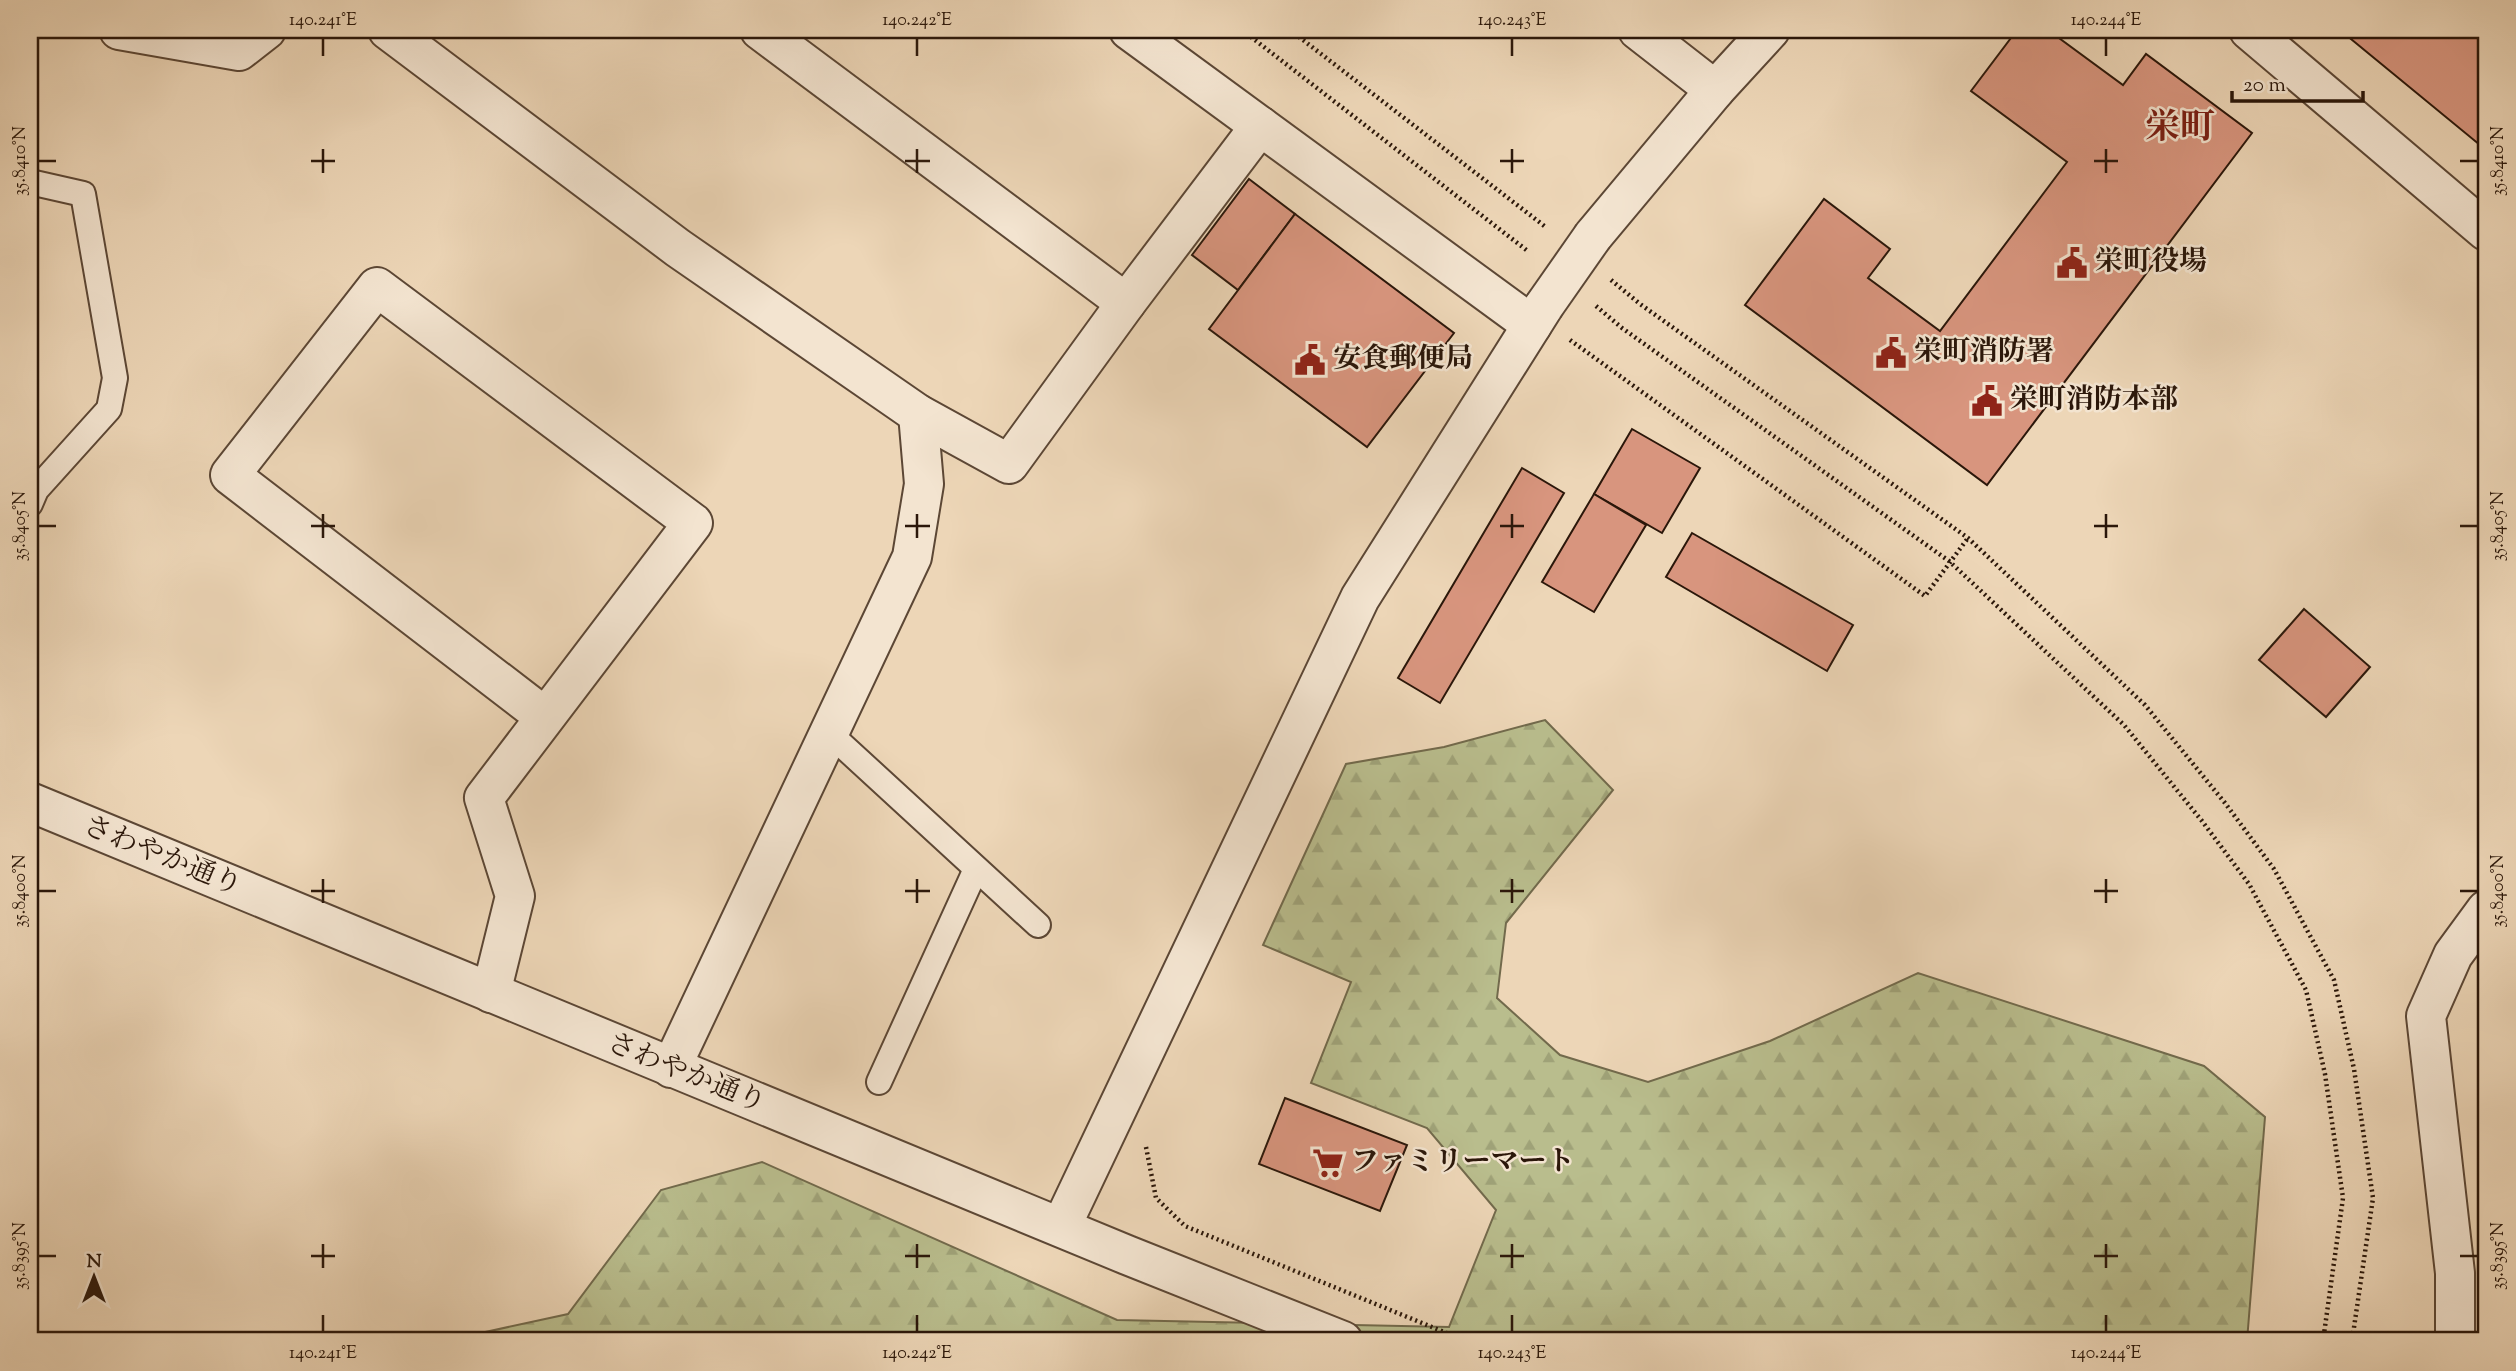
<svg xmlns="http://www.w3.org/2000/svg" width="2516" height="1371" font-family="'Sorts Mill Goudy','Noto Serif JP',serif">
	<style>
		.forest { fill: url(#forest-firs); stroke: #726a4c; stroke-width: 2 }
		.building { fill: #d8957e; stroke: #2b170a; stroke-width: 2 }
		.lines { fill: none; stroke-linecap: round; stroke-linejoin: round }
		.service-casing { stroke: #5c4735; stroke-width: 28 }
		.minor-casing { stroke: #5c4735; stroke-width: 42 }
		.tertiary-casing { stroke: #5c4735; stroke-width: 42 }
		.path { stroke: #2b170a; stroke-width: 4.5; stroke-dasharray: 2 3.5; stroke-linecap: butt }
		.service { stroke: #f3e4d0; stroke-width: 24 }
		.minor { stroke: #f3e4d0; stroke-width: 38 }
		.tertiary { stroke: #f3e4d0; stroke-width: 38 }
		.tertiary-bridge-casing { stroke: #5c4735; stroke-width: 42; stroke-linecap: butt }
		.tertiary-bridge { stroke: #f3e4d0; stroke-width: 38 }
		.ticks { fill: none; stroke: #2b170a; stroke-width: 2.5 }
		.labels { text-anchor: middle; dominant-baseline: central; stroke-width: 5; stroke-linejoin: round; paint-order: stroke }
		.poi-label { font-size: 28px; font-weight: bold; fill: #2b170a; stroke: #f3e4d0; text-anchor: start }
		.street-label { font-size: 28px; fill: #2b170a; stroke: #f3e4d0 }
		.district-label { font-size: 35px; font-weight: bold; fill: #7a1f14; stroke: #f3e4d0 }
		.neatline { fill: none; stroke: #2b170a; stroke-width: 2.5 }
		.ticks-label { font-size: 18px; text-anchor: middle; fill: #2b170a }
	</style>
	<defs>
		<pattern id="forest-firs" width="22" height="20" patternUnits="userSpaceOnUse" patternTransform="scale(1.75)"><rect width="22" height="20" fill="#b9bd8d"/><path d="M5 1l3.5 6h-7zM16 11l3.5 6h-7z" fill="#9fa278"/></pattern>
	</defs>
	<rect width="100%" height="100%" fill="#edd6b7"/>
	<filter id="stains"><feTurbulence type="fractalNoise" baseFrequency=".00286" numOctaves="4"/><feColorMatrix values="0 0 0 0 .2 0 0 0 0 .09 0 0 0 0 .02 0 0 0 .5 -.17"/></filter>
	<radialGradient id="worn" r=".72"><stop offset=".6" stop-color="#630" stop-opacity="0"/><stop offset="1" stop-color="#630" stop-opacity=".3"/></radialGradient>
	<!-- forest -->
	<polygon class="forest" points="1545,720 1613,790 1506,923 1497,998 1560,1055 1648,1082 1770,1041 1918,973 2204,1066 2265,1117 2247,1341 444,1341 568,1314 661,1190 762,1162 1117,1320 1449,1327 1496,1210 1427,1128 1311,1083 1351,982 1263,945 1346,764 1444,747"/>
	<!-- building -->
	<g class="building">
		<polygon points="2017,30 2048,30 2123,85 2146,54 2252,133 1987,485 1745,305 1824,199 1890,249 1868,278 1940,331 2067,162 1971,91"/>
		<polygon points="2340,30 2486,30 2486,150"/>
		<polygon points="1249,179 1295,214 1238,290 1192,255"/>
		<polygon points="1295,214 1454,333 1367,447 1209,329"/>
		<polygon points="1632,429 1700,468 1662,533 1594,494"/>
		<polygon points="1522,468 1564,493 1440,703 1398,678"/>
		<polygon points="1594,494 1646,525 1594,612 1542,582"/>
		<polygon points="1692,533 1853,625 1827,671 1666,577"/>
		<polygon points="2304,609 2370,667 2326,717 2259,660"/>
		<polygon points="1285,1098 1407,1145 1380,1211 1259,1164"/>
	</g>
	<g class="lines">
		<defs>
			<g id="service">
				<polyline points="30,182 83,194 115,378 109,409 36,490 30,504"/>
				<polyline points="829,733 1038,925"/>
				<polyline points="879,1082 976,869"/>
			</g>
			<g id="minor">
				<polyline points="119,30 239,51 266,30"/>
				<polyline points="388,30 678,248 918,414 1009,464 1126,303 1260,126"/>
				<polyline points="760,30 1126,303"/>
				<polyline points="1129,30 1532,325"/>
				<polyline points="1638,30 1715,90"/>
				<polyline points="2249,30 2486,231"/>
				<polyline points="491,993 515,896 484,798 693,523 377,287 230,475 545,717"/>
				<polyline points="671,1068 912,557 924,484 918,414"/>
				<polyline points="2455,1341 2455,1273 2426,1016 2453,955 2486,910"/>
			</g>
			<g id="tertiary">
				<polyline points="1593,236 1715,90 1770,30"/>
				<polyline points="30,802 1127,1255 1343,1341"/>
				<polyline points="1061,1227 1360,598 1544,306"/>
			</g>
		</defs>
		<!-- service casing -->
		<use href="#service" class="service-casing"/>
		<!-- minor casing -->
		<use href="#minor" class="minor-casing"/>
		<!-- tertiary casing -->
		<use href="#tertiary" class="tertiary-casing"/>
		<!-- path -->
		<g class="path">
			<polyline points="1242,30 1529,252"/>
			<polyline points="1290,30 1547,228"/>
			<polyline points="1611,280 1640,304 1968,538 2145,705 2225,803 2274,869 2334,980 2354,1069 2373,1198 2352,1341"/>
			<polyline points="1596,306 1622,328 1949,561 2124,725 2202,821 2249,884 2306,990 2325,1074 2343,1198 2323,1341"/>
			<polyline points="1570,340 1925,596 1968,538"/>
			<polyline points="1146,1147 1156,1198 1185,1226 1466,1341"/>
		</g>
		<!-- service -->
		<use href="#service" class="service"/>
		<!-- minor -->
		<use href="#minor" class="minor"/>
		<!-- tertiary -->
		<use href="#tertiary" class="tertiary"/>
		<defs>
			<polyline id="tertiary-bridge" points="1544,306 1593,236"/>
		</defs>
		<!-- tertiary-bridge casing -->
		<use href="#tertiary-bridge" class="tertiary-bridge-casing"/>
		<!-- tertiary-bridge -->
		<use href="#tertiary-bridge" class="tertiary-bridge"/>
	</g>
	<!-- ticks -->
	<path class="ticks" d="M323,38V56M917,38V56M1512,38V56M2106,38V56M323,149V173M917,149V173M1512,149V173M2106,149V173M38,161H56M311,161H335M905,161H930M1500,161H1524M2094,161H2118M2460,161H2478M323,514V538M917,514V538M1512,514V538M2106,514V538M38,526H56M311,526H335M905,526H930M1500,526H1524M2094,526H2118M2460,526H2478M323,879V903M917,879V903M1512,879V903M2106,879V903M38,891H56M311,891H335M905,891H930M1500,891H1524M2094,891H2118M2460,891H2478M323,1244V1268M917,1244V1268M1512,1244V1268M2106,1244V1268M38,1256H56M311,1256H335M905,1256H930M1500,1256H1524M2094,1256H2118M2460,1256H2478M323,1315V1332M917,1315V1332M1512,1315V1332M2106,1315V1332"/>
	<!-- icons -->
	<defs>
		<symbol id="civic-bare" viewBox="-9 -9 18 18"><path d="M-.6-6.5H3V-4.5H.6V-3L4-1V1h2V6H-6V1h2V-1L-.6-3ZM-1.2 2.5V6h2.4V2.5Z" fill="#8f2418" stroke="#f3e4d0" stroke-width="2.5" paint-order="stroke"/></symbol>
		<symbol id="supermarket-bare" viewBox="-9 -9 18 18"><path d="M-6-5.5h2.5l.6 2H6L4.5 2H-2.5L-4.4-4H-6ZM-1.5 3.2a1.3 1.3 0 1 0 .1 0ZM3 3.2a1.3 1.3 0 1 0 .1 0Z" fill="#8f2418" stroke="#f3e4d0" stroke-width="2.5" paint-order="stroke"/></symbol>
	</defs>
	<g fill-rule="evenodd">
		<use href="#civic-bare" x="2050" y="241" width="44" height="44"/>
		<use href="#civic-bare" x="1869" y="331" width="44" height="44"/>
		<use href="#civic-bare" x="1288" y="338" width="44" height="44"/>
		<use href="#civic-bare" x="1965" y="379" width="44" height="44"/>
		<use href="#supermarket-bare" x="1306" y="1141" width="44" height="44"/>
	</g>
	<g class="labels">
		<!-- poi labels -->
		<g class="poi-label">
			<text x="2095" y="263">栄町役場</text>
			<text x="1914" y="353">栄町消防署</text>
			<text x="1333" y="360">安食郵便局</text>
			<text x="2010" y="401">栄町消防本部</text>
			<text x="1351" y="1163">ファミリーマート</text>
		</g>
		<!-- street labels -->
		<g class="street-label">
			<text transform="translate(162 857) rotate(22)">さわやか通り</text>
			<text transform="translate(686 1074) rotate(22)">さわやか通り</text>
		</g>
		<!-- district labels -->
		<g class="district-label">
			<text x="2180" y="129">栄町</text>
		</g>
	</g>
	<!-- margin -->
	<rect width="2516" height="1371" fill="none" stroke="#edd6b7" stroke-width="77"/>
	<!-- north arrow -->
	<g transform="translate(94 1277)" stroke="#f3e4d0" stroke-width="5" paint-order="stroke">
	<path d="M0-5L12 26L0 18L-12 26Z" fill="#2b170a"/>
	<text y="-10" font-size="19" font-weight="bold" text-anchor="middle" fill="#2b170a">N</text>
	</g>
	<!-- scale -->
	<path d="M2232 91v10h131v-10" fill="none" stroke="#2b170a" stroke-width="3.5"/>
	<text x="2243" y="91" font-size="21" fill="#2b170a" stroke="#f3e4d0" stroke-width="5" paint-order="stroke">20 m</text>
	<rect x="38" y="38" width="2440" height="1294" class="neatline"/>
	<g class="ticks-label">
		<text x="323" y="25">140.241°E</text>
		<text x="917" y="25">140.242°E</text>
		<text x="1512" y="25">140.243°E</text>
		<text x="2106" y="25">140.244°E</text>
		<text transform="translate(19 161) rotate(-90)" y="6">35.8410°N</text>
		<text transform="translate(2497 161) rotate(-90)" y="6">35.8410°N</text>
		<text transform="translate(19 526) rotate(-90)" y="6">35.8405°N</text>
		<text transform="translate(2497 526) rotate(-90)" y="6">35.8405°N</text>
		<text transform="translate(19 891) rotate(-90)" y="6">35.8400°N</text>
		<text transform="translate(2497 891) rotate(-90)" y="6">35.8400°N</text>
		<text transform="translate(19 1256) rotate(-90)" y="6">35.8395°N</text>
		<text transform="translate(2497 1256) rotate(-90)" y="6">35.8395°N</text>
		<text x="323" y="1358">140.241°E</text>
		<text x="917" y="1358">140.242°E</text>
		<text x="1512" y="1358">140.243°E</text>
		<text x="2106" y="1358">140.244°E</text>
	</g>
	<rect width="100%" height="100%" filter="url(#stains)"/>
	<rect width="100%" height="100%" fill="url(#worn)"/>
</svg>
